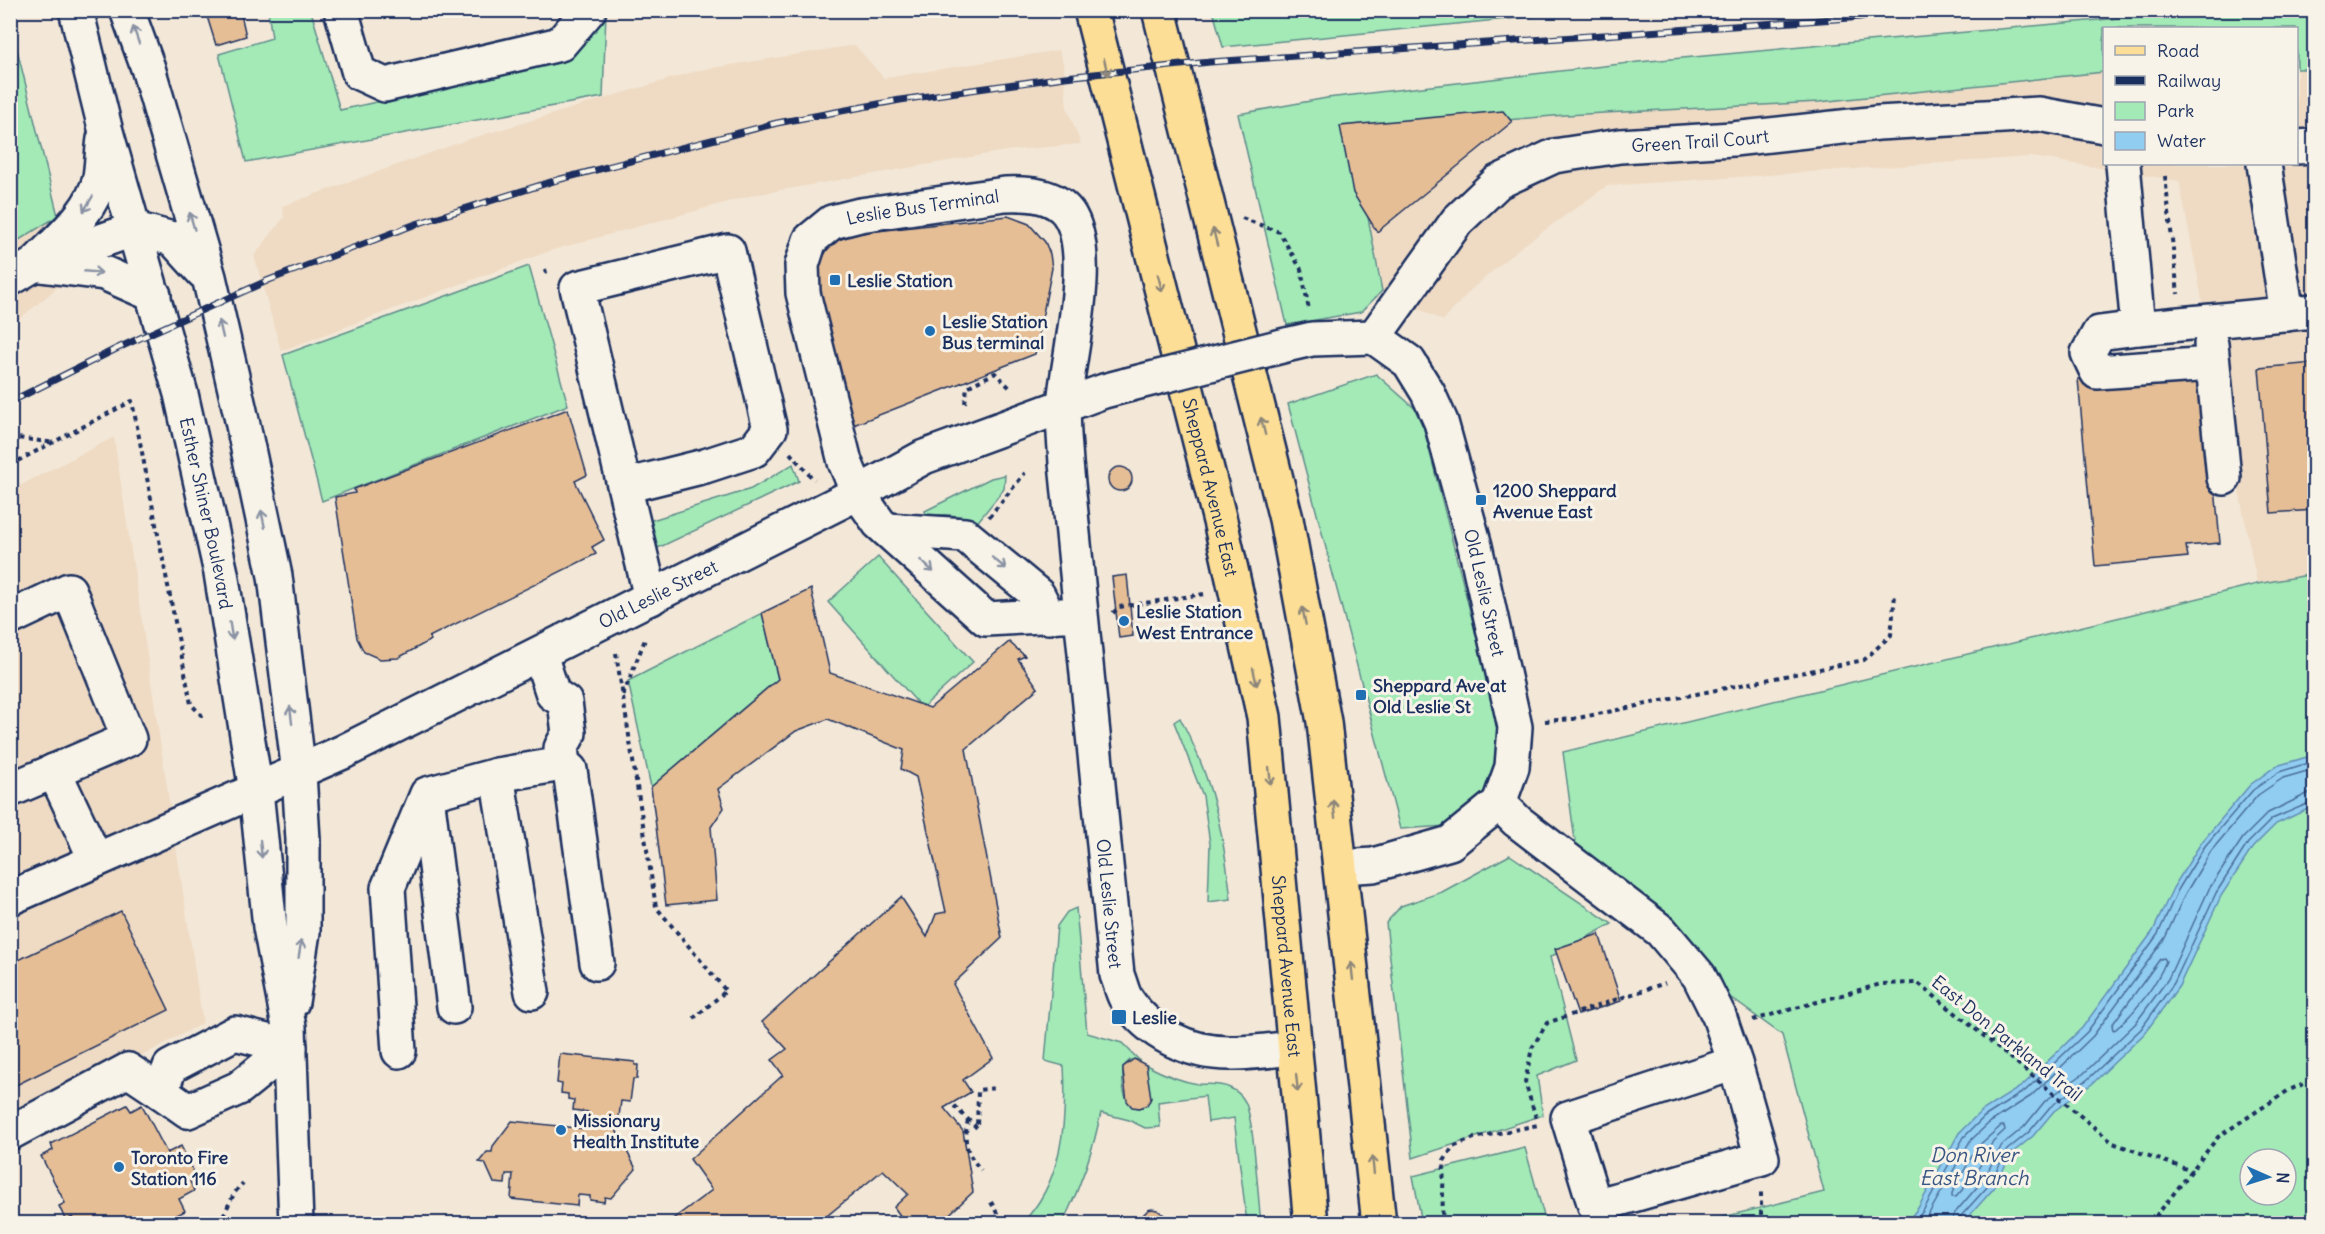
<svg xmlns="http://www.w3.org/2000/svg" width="2325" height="1234" font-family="Delius,sans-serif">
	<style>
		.built { fill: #efdbc4 }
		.green { fill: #a3eab7; stroke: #5f8c8a; stroke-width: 1.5; fill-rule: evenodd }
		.water { fill: #91ccf1; stroke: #628db6; stroke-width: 1.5 }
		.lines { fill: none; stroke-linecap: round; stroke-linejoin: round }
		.shore { stroke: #4a6e99; stroke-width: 1.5 }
		.building { fill: #e5be96; stroke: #1b2f5e; stroke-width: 1.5 }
		.minor-casing { stroke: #1b2f5e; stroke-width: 38 }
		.major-casing { stroke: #1b2f5e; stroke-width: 38 }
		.path { stroke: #1b2f5e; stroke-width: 4; stroke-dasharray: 4.5 4.5; stroke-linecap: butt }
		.minor { stroke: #f7f3e8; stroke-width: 33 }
		.major { stroke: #fdde96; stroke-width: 33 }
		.rail-casing { stroke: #1b2f5e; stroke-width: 7 }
		.rail { stroke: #f7f3e8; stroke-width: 4.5; stroke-dasharray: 14; stroke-linecap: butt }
		.minor-bridge-casing { stroke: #1b2f5e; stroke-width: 38; stroke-linecap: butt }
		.minor-bridge { stroke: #f7f3e8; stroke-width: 33 }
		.oneway { stroke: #8991a3 }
		.oneway2 { stroke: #8c867a }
		.poi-dot { fill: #1f6fb2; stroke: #f7f3e8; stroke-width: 2 }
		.labels { text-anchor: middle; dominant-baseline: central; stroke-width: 6; stroke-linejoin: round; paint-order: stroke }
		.street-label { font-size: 18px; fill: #1b2f5e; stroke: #f7f3e8 }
		.poi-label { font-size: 18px; font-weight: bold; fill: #1b2f5e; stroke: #f7f3e8; text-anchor: start }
		.water-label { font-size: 20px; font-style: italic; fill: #385683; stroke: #f7f3e8 }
	</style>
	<rect width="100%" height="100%" fill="#f3e8d8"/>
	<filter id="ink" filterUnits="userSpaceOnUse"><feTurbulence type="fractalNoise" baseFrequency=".0167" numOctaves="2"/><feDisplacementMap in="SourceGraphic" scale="12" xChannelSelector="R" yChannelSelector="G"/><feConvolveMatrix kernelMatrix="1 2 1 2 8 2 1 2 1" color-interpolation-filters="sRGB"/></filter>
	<g filter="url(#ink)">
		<!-- built -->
		<g class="built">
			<polygon points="10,33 74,274 11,326 10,326"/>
			<polygon points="855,45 884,78 1059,50 1064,65 1067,107 1081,144 1006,151 754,195 553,250 281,351 254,256 284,217 282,206 469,139 699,70"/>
			<polygon points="2297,69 2314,69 2314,574 2257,584 2179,181 2032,157 1607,186 1517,250 1471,290 1443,321 1382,291 1351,133 1565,115 1819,102 2104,72 2104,164 2296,164"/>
			<polygon points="114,437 203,1023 11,1127 11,490"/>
		</g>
		<!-- green -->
		<g class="green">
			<polygon points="268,11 311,11 340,110 565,60 601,11 606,11 603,97 246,162 219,54 272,38"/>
			<polygon points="1213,11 1213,10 1588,11 1223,47"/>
			<polygon points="2282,11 2314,11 2314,69 2297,69 2296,28 2104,28 2104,72 1819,102 1565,115 1352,133 1382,291 1361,312 1287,325 1238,114 1327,98 1638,62 2120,18"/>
			<polygon points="10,21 58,216 11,245 10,245"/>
			<polygon points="529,266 568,405 322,501 283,355"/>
			<polygon points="1376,374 1420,413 1500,730 1492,785 1447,826 1400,829 1288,404"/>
			<polygon points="793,464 799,481 658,548 649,521 751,489"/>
			<path d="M1005,475L1004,489L976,524C959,513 945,514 926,516L925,511L991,478Z"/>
			<polygon points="878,557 973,662 922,708 828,602"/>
			<path d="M2314,574V1223H1699L1824,1192L1782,1035L1720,990L1578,863L1563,752L2257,584ZM2250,1159H2286V1195H2250Z"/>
			<polygon points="762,613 778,679 651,787 628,681"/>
			<path d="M1180,718C1213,779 1223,831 1231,899L1208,902L1210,844L1203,796L1174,722Z"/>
			<polygon points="1510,855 1612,924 1550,957 1576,1060 1537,1076 1543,1115 1413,1158 1386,923 1401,906 1442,892"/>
			<path d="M1076,908L1087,1033L1122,1043L1139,1060H1130L1123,1067C1122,1082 1122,1107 1140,1108L1150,1101L1146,1065C1163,1074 1179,1081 1198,1084C1209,1085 1220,1083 1230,1088C1235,1090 1241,1095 1244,1100C1254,1114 1258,1201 1261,1223H1247L1234,1118L1208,1122L1205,1096L1158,1102L1160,1127L1145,1128L1129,1120L1101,1113C1093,1151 1082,1183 1065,1218L1061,1223L1021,1224C1063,1183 1067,1121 1064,1066L1045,1061L1057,926L1067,912Z"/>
			<polygon points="1525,1148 1546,1223 1422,1223 1413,1176"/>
		</g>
		<!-- water -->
		<polygon class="water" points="2314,755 2314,806 2276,824 2253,847 2221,896 2179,986 2145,1033 2092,1084 2054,1111 2033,1136 2011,1154 1994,1188 1963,1223 1906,1223 1918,1208 1959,1133 1980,1112 2022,1086 2082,1028 2153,931 2173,888 2201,843 2250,785 2276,766"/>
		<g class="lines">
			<!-- shore -->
			<g class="shore">
				<path d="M2160,959L2164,958L2166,961C2156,986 2136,1011 2116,1029L2113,1030L2112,1025Z"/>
				<polygon points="2001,1126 2004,1126 2005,1130 1993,1141 1975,1175 1956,1197 1952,1197 1952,1193 1977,1147"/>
				<polyline points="1913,1224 1923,1211 1964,1137 1984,1117 2026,1090 2087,1032 2158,934 2178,890 2205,846 2253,790 2279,772 2314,761"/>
				<polyline points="1923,1224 1970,1141 1989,1123 2031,1096 2093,1036 2165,938 2185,894 2211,851 2258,795 2283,778 2314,769"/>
				<polyline points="1951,1224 1954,1214 1983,1180 2002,1145 2024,1127 2045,1101 2083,1074 2135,1024 2168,979 2209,889 2243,838 2268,813 2307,794 2314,793"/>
				<polyline points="1959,1224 1960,1217 1989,1185 2007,1150 2029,1132 2050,1107 2088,1079 2141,1029 2174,983 2216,893 2248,843 2272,819 2314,801"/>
			</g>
		</g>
		<!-- building -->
		<g class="building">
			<polygon points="205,10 240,10 246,36 216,45"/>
			<polygon points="1503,111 1512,122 1377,232 1353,193 1340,126"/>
			<polygon points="1008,216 1029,224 1045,242 1050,254 1052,268 1035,354 833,433 816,268 829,247 838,240 860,233"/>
			<polygon points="2314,363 2314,510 2271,513 2259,368"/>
			<polygon points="2197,368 2199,399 2207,398 2220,543 2186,546 2188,557 2095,566 2078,379"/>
			<polygon points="568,409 587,475 575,481 604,540 592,547 596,554 429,637 431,640 398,658 380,659 364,652 357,638 335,497 355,493 354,489"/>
			<circle cx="1120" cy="479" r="12"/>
			<polygon points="1127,575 1133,636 1119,638 1112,577"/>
			<polygon points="811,589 830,673 930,708 1009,642 1025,656 1018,659 1038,688 966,749 1002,938 953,984 993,1058 963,1080 971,1092 944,1108 963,1131 973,1192 939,1224 906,1224 894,1207 908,1194 883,1170 817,1224 666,1224 712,1190 690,1159 783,1075 772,1060 787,1049 762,1022 901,897 927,937 936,914 946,912 916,777 901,769 904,750 828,719 796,731 718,789 724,808 711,827 717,900 666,905 651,787 778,679 762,613"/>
			<polygon points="121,911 169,1010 10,1088 10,964"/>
			<polygon points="1599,934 1621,1001 1578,1015 1555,949"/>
			<polygon points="560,1054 635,1062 635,1065 638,1065 637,1079 633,1079 630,1102 621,1101 617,1132 636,1169 611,1198 605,1197 604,1202 590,1200 590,1196 578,1195 577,1206 511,1199 513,1174 506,1174 505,1184 494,1183 485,1163 479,1162 487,1152 492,1152 493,1146 512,1121 586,1129 588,1112 573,1110 574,1100 568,1099 568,1094 561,1093 562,1084 557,1083"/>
			<polygon points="1134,1059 1146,1065 1151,1098 1147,1105 1140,1108 1132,1107 1127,1101 1123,1072 1123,1067"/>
			<polygon points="127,1105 131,1111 142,1105 167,1153 181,1146 197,1178 190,1181 194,1191 179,1199 185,1211 177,1215 182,1224 76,1224 72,1217 67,1220 64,1217 59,1206 65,1203 41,1156 53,1150 51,1144"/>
			<polygon points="1152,1209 1157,1210 1164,1215 1166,1224 1141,1224 1141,1217 1148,1210"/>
		</g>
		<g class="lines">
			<defs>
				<g id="minor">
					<path id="s1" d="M76,10L105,128L181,394L221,573L256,791L270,927L289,1027L296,1224"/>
					<polyline points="127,10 148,68 209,277 240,411 275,576 299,773 303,840 303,932 292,1002"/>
					<polyline points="341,10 359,73 385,85 560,44 589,10"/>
					<polyline points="2296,147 2314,146"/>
					<polyline points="2123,164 2138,328 2314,311"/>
					<polyline points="2264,164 2287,314"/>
					<path d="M38,261C61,237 93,211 100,177C102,165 102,152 104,139"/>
					<polyline points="40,265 104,273 154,295"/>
					<polyline points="10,279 35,264 135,229 173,239 203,272"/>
					<polyline points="2138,328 2099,333 2088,353 2097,372 2212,364"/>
					<path id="s2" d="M1374,337L1457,221L1498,182L1554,156L1620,146L1733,139L1878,123L2039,114L2104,126"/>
					<polyline points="2211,344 2224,478"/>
					<path id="s3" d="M1286,345L1312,339L1374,337L1409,362L1428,393L1441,422L1475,546L1515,727L1512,767L1499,803L1450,843L1373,865L1341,867"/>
					<polyline points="625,486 705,466 754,450 770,429 728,251 577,288 651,598"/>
					<polyline points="887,530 965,535 1038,595 1049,617"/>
					<path id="s4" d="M1081,614L986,619L879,523L858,493L845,462L803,293L802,265L810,240L832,222L860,215L1005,194C1027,193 1054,194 1068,213C1096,253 1068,356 1064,404C1062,423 1065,444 1066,463L1117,975C1120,982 1122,991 1125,997C1148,1034 1190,1054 1233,1053C1253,1053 1273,1050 1293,1048"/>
					<polyline points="10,618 69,590 129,739 10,790"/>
					<polyline points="540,655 553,694 565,702 569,733 561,748 563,764 570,770 597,963"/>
					<polyline points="54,771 96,860"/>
					<polyline points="497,775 532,992"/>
					<polyline points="427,796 454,1007"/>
					<polyline points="1499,803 1517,821 1661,931 1699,976 1719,1016 1735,1063 1762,1158 1595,1206 1568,1118 1735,1063"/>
					<path id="s5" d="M10,898L343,752L858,493L924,457L1104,391L1127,385"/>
					<polygon points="235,1033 290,1047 239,1088 188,1111 161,1092 170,1067"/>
					<polyline points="399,1051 388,888 427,794 497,775 563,764"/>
					<polyline points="10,1133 128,1070 161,1092"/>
				</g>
				<g id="major">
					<path id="s6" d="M1091,10L1221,525L1264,717L1311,1224"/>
					<polyline points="1159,10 1286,519 1324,722 1379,1224"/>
				</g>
			</defs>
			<!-- minor casing -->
			<use href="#minor" class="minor-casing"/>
			<!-- major casing -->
			<use href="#major" class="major-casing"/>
			<!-- path -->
			<g class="path">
				<polyline points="406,16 428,10"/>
				<polyline points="2165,176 2178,294"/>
				<polyline points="1242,218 1279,232 1301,269 1309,310"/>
				<polyline points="545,269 547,277"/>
				<polyline points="965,403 967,387 995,373 1010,388"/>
				<polyline points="10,437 55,443"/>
				<polyline points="790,453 814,480"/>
				<polyline points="10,465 132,401 191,704 201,715 207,714"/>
				<polyline points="989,517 1025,473"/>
				<polyline points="1113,613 1119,607 1204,594"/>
				<polyline points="616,653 656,907 726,991 694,1018"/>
				<polyline points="623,695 646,637"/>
				<polyline points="1545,721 1573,719 1864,660 1891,635 1895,595"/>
				<polyline points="1753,1020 1881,984 1918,983 1999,1048 2113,1143 2192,1171"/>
				<polyline points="954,1106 977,1128 978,1090 996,1088"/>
				<polyline points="1536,1118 1525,1082 1532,1048 1547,1023 1665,983"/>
				<path d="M968,1120C963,1142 966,1153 981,1170"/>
				<polyline points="991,1202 998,1215 1006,1224"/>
				<polyline points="219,1224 235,1192 243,1183"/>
				<polyline points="1442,1224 1444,1161 1453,1147 1474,1138 1538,1125"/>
				<polyline points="1761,1224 1761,1191"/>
				<polyline points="2150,1224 2218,1137 2289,1090 2314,1080"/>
			</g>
			<!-- minor -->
			<use href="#minor" class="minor"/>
			<!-- major -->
			<use href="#major" class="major"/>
			<defs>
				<polyline id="rail" points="10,402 118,348 269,280 416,224 557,180 777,123 900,100 1065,77 1210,62 1850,18 1920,10"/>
			</defs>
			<!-- rail casing -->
			<use href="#rail" class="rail-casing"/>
			<!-- rail -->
			<use href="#rail" class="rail"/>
			<defs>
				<polyline id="minor-bridge" points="1127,385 1286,345"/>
			</defs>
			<!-- minor-bridge casing -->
			<use href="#minor-bridge" class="minor-bridge-casing"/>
			<!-- minor-bridge -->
			<use href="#minor-bridge" class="minor-bridge"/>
		</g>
		<!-- one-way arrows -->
		<defs><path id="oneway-shaft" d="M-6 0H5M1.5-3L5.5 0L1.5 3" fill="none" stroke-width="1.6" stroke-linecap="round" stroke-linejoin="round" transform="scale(1.5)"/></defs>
		<g class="oneway">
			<use href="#oneway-shaft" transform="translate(136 35) rotate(-109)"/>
			<use href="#oneway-shaft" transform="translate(88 204) rotate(121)"/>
			<use href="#oneway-shaft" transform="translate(192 221) rotate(-106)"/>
			<use href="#oneway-shaft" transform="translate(93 272) rotate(5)"/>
			<use href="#oneway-shaft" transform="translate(221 329) rotate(-103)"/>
			<use href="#oneway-shaft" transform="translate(263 519) rotate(-102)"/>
			<use href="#oneway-shaft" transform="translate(999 563) rotate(39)"/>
			<use href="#oneway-shaft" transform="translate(927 566) rotate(42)"/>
			<use href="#oneway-shaft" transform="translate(231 631) rotate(81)"/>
			<use href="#oneway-shaft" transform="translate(291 715) rotate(-97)"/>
			<use href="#oneway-shaft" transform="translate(261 849) rotate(84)"/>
			<use href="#oneway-shaft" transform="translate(300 949) rotate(-81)"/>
		</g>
		<g class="oneway2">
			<use href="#oneway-shaft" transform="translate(1106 67) rotate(76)"/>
			<use href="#oneway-shaft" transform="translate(1215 237) rotate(-104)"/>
			<use href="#oneway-shaft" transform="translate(1160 283) rotate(76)"/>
			<use href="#oneway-shaft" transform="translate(1263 426) rotate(-104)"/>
			<use href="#oneway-shaft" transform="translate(1304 616) rotate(-101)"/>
			<use href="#oneway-shaft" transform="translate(1255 677) rotate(77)"/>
			<use href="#oneway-shaft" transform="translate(1270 776) rotate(84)"/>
			<use href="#oneway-shaft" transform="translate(1334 809) rotate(-97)"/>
			<use href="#oneway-shaft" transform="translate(1352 971) rotate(-96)"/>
			<use href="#oneway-shaft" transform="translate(1297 1083) rotate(84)"/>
			<use href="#oneway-shaft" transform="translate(1373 1165) rotate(-96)"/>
		</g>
	</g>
	<!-- markers -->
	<g class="poi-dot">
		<rect x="829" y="274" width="12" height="12" rx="3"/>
		<circle cx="930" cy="331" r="6"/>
		<rect x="1475" y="494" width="12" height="12" rx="3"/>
		<circle cx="1124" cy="621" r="6"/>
		<rect x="1355" y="689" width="12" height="12" rx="3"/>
		<rect x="1111" y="1009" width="16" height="16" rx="3"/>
		<circle cx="561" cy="1130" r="6"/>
		<circle cx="119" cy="1167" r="6"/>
	</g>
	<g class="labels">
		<!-- street labels -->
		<g class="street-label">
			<text stroke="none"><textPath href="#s2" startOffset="408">Green Trail Court</textPath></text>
			<text stroke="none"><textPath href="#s4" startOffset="658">Leslie Bus Terminal</textPath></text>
			<text stroke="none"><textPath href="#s6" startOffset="492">Sheppard Avenue East</textPath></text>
			<text stroke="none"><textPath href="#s1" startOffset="520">Esther Shiner Boulevard</textPath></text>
			<text stroke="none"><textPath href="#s3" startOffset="376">Old Leslie Street</textPath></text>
			<text stroke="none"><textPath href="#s5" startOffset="716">Old Leslie Street</textPath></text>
			<text stroke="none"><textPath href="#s4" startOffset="1506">Old Leslie Street</textPath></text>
			<text stroke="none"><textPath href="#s6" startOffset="978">Sheppard Avenue East</textPath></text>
			<text transform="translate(2007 1038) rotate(39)">East Don Parkland Trail</text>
		</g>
		<!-- poi labels -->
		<g class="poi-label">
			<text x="847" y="280">Leslie Station</text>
			<text x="942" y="321">Leslie Station<tspan x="942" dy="21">Bus terminal</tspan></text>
			<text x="1493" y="490">1200 Sheppard<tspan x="1493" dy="21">Avenue East</tspan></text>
			<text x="1136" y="611">Leslie Station<tspan x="1136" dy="21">West Entrance</tspan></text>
			<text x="1373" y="685">Sheppard Ave at<tspan x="1373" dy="21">Old Leslie St</tspan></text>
			<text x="1132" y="1017">Leslie</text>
			<text x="573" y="1120">Missionary<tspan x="573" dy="21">Health Institute</tspan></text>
			<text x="131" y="1157">Toronto Fire<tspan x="131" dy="21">Station 116</tspan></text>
		</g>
		<!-- water labels -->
		<g class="water-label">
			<text x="1974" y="1154">Don River<tspan x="1974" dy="23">East Branch</tspan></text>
		</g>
	</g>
	<!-- margin -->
	<rect width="2325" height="1234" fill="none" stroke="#f7f3e8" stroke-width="36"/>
	<rect x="18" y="18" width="2289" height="1198" fill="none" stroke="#1b2f5e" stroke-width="2" filter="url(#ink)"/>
	<!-- legend -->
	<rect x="2103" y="27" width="195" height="138" fill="#f7f3e8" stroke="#9fa5b1" stroke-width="1.5"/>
	<rect x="2115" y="46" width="30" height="9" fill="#fdde96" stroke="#9fa5b1" stroke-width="1.5"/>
	<text x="2157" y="57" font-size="18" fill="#1b2f5e">Road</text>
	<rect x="2115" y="76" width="30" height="9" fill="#1b2f5e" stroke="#9fa5b1" stroke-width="1.5"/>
	<text x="2157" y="87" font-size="18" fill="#1b2f5e">Railway</text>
	<rect x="2115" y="102" width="30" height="18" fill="#a3eab7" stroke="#9fa5b1" stroke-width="1.5"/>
	<text x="2157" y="117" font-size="18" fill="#1b2f5e">Park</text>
	<rect x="2115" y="132" width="30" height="18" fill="#91ccf1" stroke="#9fa5b1" stroke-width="1.5"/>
	<text x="2157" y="147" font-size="18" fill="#1b2f5e">Water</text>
	<!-- north arrow -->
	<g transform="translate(2268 1177) rotate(93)"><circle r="28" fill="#f7f3e8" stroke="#9fa5b1" stroke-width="1.5"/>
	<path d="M0-4.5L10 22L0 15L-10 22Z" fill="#1f6fb2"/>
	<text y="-9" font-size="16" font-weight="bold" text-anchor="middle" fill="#1b2f5e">N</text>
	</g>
</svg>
